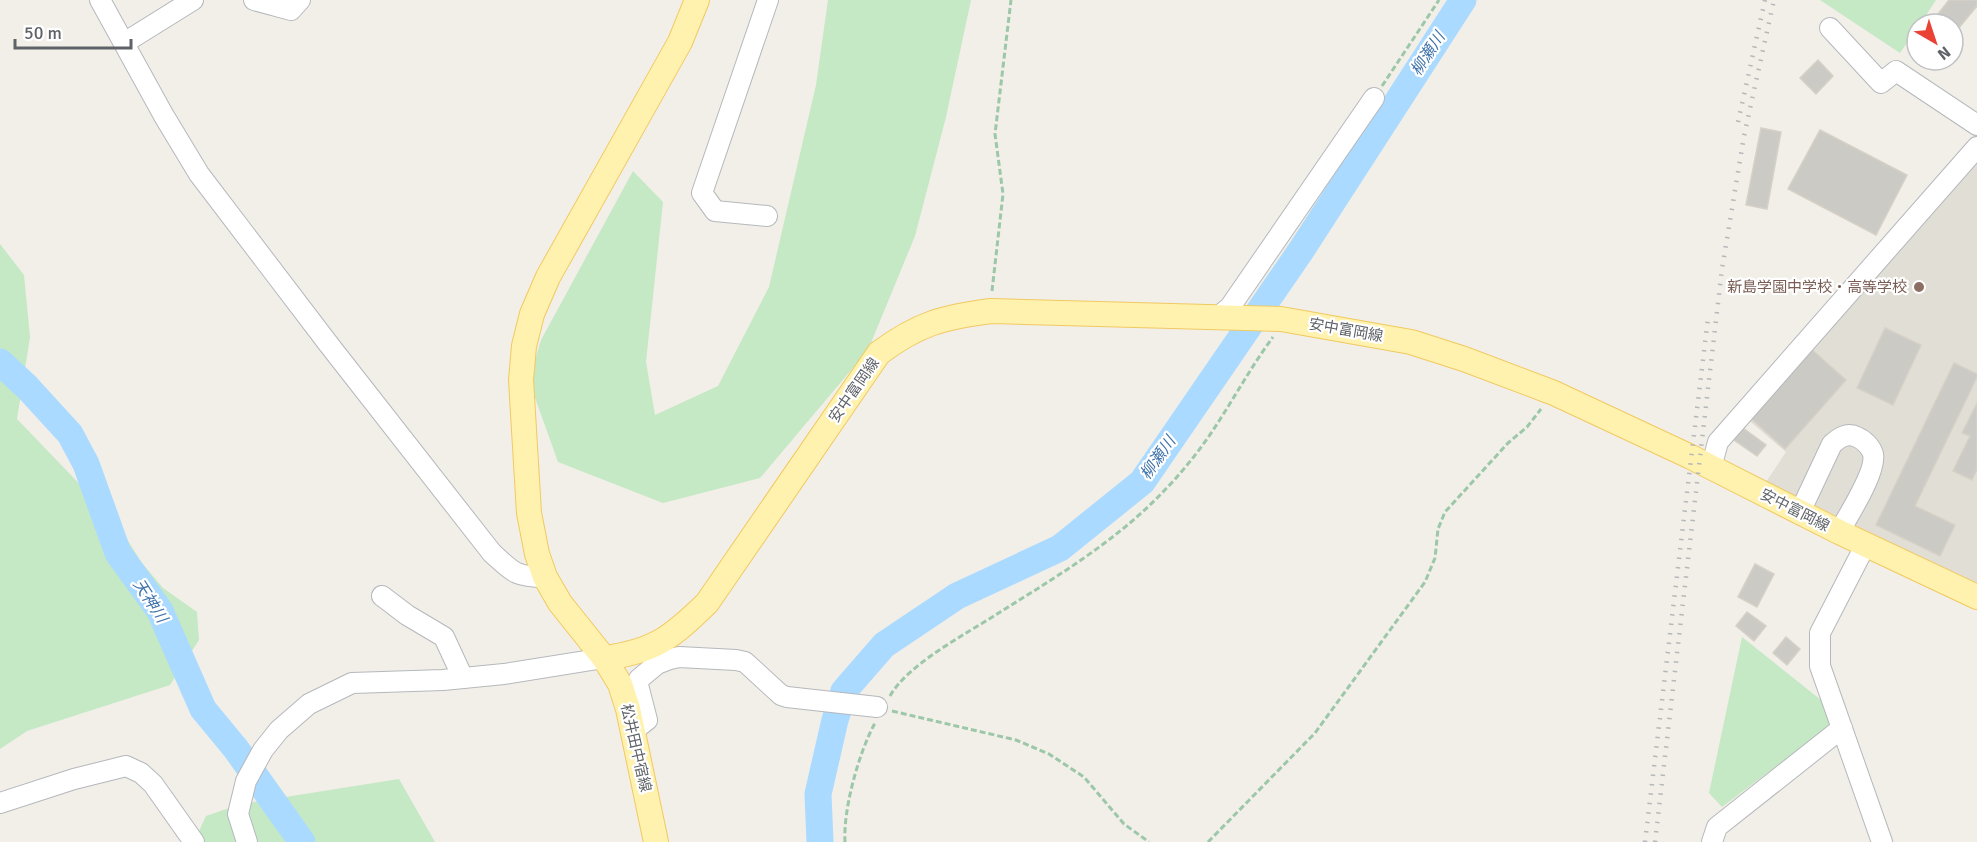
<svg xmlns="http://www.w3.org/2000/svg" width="1977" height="842" font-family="Signika,'Noto Sans JP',sans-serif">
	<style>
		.education { fill: #e1ded6 }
		.green { fill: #c5e8c5 }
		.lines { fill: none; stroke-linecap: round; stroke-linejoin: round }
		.river { stroke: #aadaff; stroke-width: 27 }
		.building { fill: #cccac5; stroke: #d6d1c6; stroke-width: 1.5 }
		.minor-casing { stroke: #b5b8bc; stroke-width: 22 }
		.major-casing { stroke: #f2c960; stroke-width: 26 }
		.path { stroke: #9cc7a9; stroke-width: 3; stroke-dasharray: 6 3; stroke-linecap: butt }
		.minor { stroke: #fff; stroke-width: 20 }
		.major { stroke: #fff2af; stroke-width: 24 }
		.rail { stroke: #b6b7b8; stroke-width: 4.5; stroke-dasharray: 1.5 8; stroke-linecap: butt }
		.education-dot { fill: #8d6e63; stroke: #fff; stroke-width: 2 }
		.labels { text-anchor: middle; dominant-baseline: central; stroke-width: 4.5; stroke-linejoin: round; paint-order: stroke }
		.education-label { font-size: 15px; fill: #785e54; stroke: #fff; text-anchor: end }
		.street-label { font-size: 15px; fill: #5f6368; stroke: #fff }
		.water-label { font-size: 16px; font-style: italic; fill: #4174aa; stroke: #fff }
	</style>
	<rect width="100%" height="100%" fill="#f1efe8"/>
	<!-- education -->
	<polygon class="education" points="1977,155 1977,585 1766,482 1786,452 1746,418"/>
	<!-- green -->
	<g class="green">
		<polygon points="828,0 971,0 946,117 915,236 868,350 760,478 663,503 558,462 529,381 541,340 633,171 663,202 646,362 655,415 718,386 769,287 816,85"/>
		<polygon points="1820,0 1936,0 1920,24 1917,24 1917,28 1900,53"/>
		<polygon points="0,244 24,275 30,337 17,419 116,522 142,563 163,588 197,612 199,640 170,685 27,731 0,749"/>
		<polygon points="1742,637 1821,700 1831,725 1722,807 1709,793"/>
		<polygon points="399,779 435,842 194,842 206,816 241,804"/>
	</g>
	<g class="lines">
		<!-- river -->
		<g class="river">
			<polyline points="0,362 27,387 70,434 86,464 118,553 160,611 203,709 236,749 302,842"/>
			<polyline points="820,842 818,794 835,720 844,691 884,645 957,596 1060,548 1142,482 1302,249 1463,0"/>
		</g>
	</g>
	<!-- building -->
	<g class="building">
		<polygon points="1949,0 1977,0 1977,6 1953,35 1953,24 1930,24"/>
		<polygon points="1818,60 1833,76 1816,94 1800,78"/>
		<polygon points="1761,128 1781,132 1767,209 1746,205"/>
		<polygon points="1820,130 1907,175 1876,235 1788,189"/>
		<polygon points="1885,328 1921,345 1893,405 1857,388"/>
		<polygon points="1809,347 1846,380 1785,449 1748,416"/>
		<polygon points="1954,363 1977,374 1977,377 1915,506 1955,525 1940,556 1876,525"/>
		<polygon points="1977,403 1977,469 1972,480 1953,471 1970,436 1962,433"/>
		<polygon points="1743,428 1766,445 1757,456 1734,440"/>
		<polygon points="1755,564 1774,574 1757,607 1738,597"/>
		<polygon points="1747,612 1766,626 1754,641 1736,626"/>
		<polygon points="1786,637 1800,649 1787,665 1773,653"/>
	</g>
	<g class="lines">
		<defs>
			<g id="minor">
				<path d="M100,0L164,116L199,174L330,346L492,553C513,572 515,577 545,577"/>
				<polyline points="254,0 291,10 300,0"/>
				<polyline points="1830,28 1881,83 1896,71 1977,125"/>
				<polyline points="124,43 193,0"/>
				<polyline points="767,216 715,211 702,193 768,0"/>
				<polyline points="1219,316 1230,307 1374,98"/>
				<polyline points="1711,468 1718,442 1977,147"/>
				<path d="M1800,512L1832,444C1839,438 1847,432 1857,437C1864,440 1871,447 1873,454C1877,471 1848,516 1839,532"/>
				<polyline points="1866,544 1820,633 1820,666 1882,842"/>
				<polyline points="382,596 407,615 444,637 463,678"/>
				<polyline points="633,731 647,720 638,685 639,679 657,664 670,659 679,657 736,660 745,662 781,695 787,697 877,707"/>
				<polyline points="0,803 74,779 126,766 141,773 153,784 194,842"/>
				<polyline points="247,842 238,814 246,781 263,750 279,730 309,704 352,683 443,680 504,674 604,658"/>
				<polyline points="1712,842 1717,827 1842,728"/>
			</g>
			<g id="major">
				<path d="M604,658C654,652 672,637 707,603L879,353C918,324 943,317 991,311L1281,319L1411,342L1464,359L1554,393L1691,457L1839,532L1977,597"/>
				<polyline points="656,842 628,709 620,684 604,658 560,603 545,577 537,554 529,513 521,380 524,346 532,314 548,277 680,42 697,0"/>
			</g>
		</defs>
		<!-- minor casing -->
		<use href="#minor" class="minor-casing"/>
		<!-- major casing -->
		<use href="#major" class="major-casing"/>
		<!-- path -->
		<g class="path">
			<polyline points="1382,86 1439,0"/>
			<polyline points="992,291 1003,194 995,134 1011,0"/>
			<path d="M890,696C908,664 966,634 997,614C1053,579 1113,543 1159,496C1181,474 1202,448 1219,421C1237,393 1253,364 1273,337"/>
			<polyline points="892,711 1016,740 1049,754 1084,777 1124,824 1149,842"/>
			<path d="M845,842C843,809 859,752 875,723"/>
			<polyline points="1208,842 1315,733 1425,582 1435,558 1438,529 1445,512 1508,443 1527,427 1541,409"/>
		</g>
		<!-- minor -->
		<use href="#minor" class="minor"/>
		<!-- major -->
		<use href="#major" class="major"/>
		<!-- rail -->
		<g class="rail">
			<polyline points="1738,122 1765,0"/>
			<polyline points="1645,842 1708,318"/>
			<polyline points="1655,842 1722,269 1744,136 1774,0"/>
		</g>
	</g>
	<!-- markers -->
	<circle class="education-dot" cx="1919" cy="287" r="6"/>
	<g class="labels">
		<!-- education labels -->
		<g class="education-label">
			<text x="1907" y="287">新島学園中学校・高等学校</text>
		</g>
		<!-- street labels -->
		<g class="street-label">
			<text transform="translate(1346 330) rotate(10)">安中富岡線</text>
			<text transform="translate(854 390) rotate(-55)">安中富岡線</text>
			<text transform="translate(1795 510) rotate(27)">安中富岡線</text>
			<text transform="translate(636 748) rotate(77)">松井田中宿線</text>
		</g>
		<!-- water labels -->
		<g class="water-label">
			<text transform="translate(1428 54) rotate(-57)">柳瀬川</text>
			<text transform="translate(1158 458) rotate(-55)">柳瀬川</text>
			<text transform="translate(150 601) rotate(57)">天神川</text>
		</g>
	</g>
	<!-- north arrow -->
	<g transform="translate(1935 42) rotate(141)"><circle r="28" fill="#ffffff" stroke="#bfc1c3" stroke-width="1.5"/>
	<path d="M0-4.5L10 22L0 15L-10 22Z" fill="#ea4335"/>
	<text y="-9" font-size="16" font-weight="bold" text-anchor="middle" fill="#5f6368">N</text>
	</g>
	<!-- scale -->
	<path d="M15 39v9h116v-9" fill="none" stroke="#5f6368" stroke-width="3"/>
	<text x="24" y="39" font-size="18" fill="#5f6368" stroke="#ffffff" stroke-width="4.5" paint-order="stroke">50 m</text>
</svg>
